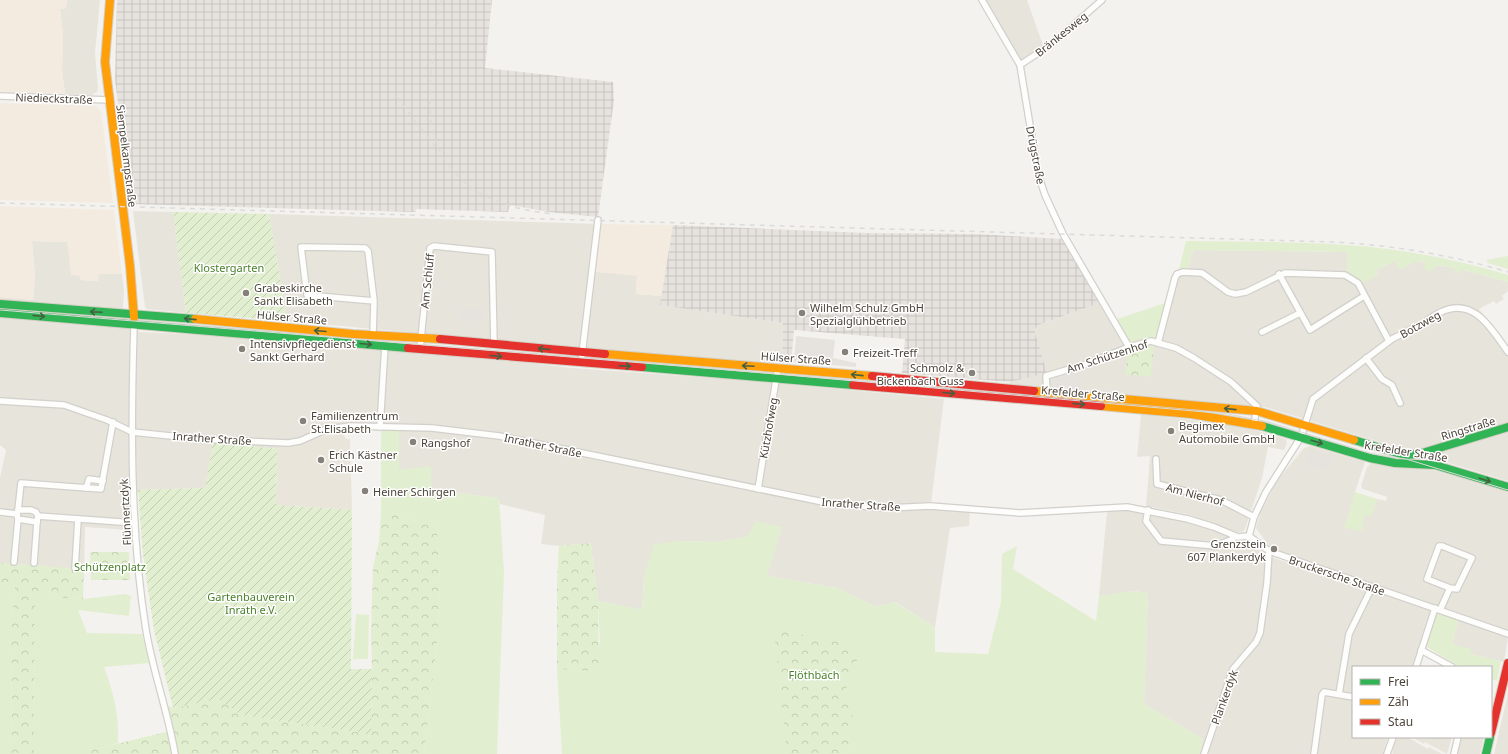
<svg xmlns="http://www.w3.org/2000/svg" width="1508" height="754" font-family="'Noto Sans',sans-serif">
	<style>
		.residential { fill: #e7e4dc }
		.commercial { fill: #f3ebdf }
		.industrial { fill: url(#industrial-grid) }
		.education { fill: #eae5da }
		.grass { fill: #e1eecf }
		.forest { fill: url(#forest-crowns) }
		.garden { fill: url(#garden-furrows) }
		.parking { fill: #e6e3df }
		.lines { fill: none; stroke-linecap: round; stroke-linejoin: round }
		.street-casing { stroke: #d2d0cb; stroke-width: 8 }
		.fast-casing { stroke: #d3cfc5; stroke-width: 10 }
		.slow-casing { stroke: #d3cfc5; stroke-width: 10 }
		.jam-casing { stroke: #d3cfc5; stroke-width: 10 }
		.street { stroke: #fdfdfc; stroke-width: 5.5 }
		.fast { stroke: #30b455; stroke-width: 8 }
		.slow { stroke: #ff9f0a; stroke-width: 8 }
		.jam { stroke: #e5322d; stroke-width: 8 }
		.tram { stroke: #dbdbda; stroke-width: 1 }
		.rail { stroke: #dbdbda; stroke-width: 1.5; stroke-dasharray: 5 5; stroke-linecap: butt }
		.oneway { stroke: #446040 }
		.poi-dot { fill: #868178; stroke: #fff; stroke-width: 1.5 }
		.labels { text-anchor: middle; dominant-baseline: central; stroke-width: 3; stroke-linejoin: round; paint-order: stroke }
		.street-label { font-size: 11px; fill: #4b4439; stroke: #fff }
		.park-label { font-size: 11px; fill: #4a7f2a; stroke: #fff }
		.poi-label { font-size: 11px; fill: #4b4439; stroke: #fff; text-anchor: start }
	</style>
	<defs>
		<pattern id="industrial-grid" width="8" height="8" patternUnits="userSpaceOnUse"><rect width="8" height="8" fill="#e6e2de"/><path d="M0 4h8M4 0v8" fill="none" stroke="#c7c3bf"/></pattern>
		<pattern id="forest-crowns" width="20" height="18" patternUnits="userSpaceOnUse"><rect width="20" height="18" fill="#e1eecf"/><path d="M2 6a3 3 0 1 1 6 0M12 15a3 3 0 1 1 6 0" fill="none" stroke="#c3cdb2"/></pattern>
		<pattern id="garden-furrows" width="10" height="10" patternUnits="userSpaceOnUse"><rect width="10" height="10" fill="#e1eecf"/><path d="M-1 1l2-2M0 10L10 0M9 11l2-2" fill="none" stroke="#c3cdb2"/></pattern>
	</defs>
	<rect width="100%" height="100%" fill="#f4f2ee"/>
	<!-- residential -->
	<g class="residential">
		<polygon points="67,0 100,0 95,53 98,88 97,92 92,95 65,94 62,71 63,34 60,9 66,8"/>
		<polygon points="984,0 1027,0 1044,48 1022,62"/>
		<polygon points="133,211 173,212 186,313 147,309 145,307"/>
		<polygon points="269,214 600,224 637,276 636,294 662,296 661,305 783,323 782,363 721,361 287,321"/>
		<polygon points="32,241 67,242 81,276 80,280 98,281 98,274 122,274 124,290 123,308 139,332 319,340 385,345 571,368 740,380 944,399 931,504 970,511 969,526 950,528 935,627 895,602 876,607 837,588 766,576 782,527 747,537 717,542 680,541 644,575 642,610 598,601 591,543 559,546 541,544 545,515 500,504 499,498 431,490 405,470 399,470 399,431 362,429 350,430 286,445 277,449 213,442 205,488 138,490 128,530 85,527 84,578 44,566 0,563 0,478 6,450 0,445 0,297 33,300 35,278"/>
		<polygon points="1193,250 1347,252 1347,272 1358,279 1378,275 1376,270 1394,261 1417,261 1463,270 1508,282 1508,291 1502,296 1504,299 1496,304 1494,301 1492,302 1479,309 1508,345 1508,481 1265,407 1055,388 1007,388 1010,382 1046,373 1035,333 1035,329 1038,325 1099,303 1115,331 1117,330 1124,345 1130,342 1138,341 1138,339 1142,337 1161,338 1179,269 1188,269"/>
		<polygon points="1141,414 1241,426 1286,439 1287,443 1284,450 1268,447 1262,478 1245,529 1242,532 1237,532 1186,514 1146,506 1150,456 1137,457"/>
		<polygon points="1310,446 1365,462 1355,492 1364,515 1372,515 1377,499 1386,501 1387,497 1363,489 1361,486 1367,467 1371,463 1390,467 1433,470 1508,492 1508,630 1276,550 1276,548 1269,546 1256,528 1260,513 1275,485 1285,471 1304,448"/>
		<polygon points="1122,510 1160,515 1204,526 1257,548 1265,555 1430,610 1412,667 1353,667 1353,737 1388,737 1383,754 1200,754 1203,739 1144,704 1148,593 1134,591 1099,596 1107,511"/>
		<polygon points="1459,619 1508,637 1504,662 1471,654 1452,644"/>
		<polygon points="1508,693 1508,754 1494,754"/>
		<polygon points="1397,737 1407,737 1428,749 1429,747 1442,754 1394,754 1392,753"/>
		<polygon points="1412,737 1452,737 1447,754 1425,742 1424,744"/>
		<polygon points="1460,737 1484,737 1480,754 1457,754"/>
	</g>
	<!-- commercial -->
	<g class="commercial">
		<polygon points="0,0 67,0 66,8 60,9 63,34 62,71 65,94 0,92"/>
		<polygon points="0,103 96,106 101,111 113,203 0,200"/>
		<polygon points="0,206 114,210 122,274 99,274 98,281 80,280 80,276 71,275 67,242 32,241 35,278 33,300 0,297"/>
		<polygon points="600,224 673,225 662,296 636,294 637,276 595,272"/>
	</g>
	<!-- industrial -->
	<g class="industrial">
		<polygon points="117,0 492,0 485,68 613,82 614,100 598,217 549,212 510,205 508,212 416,209 415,212 130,204 115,79"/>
		<polygon points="673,225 867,233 977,234 1062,239 1099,303 1038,325 1035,329 1035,333 1047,373 1010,382 902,373 905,339 794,330 791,364 782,363 783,323 660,305"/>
	</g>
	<!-- education -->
	<polygon class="education" points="342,432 346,439 350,439 352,510 276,505 277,449 286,445"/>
	<!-- grass -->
	<g class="grass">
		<path d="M1186,241C1239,242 1291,241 1344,245C1399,248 1455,259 1508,275V282L1463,270L1455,275V269L1440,265L1427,272L1424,266L1425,262L1417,261L1399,270L1394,261L1376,270L1378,275L1361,284L1353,275L1347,272V252L1193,250L1188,269H1179Z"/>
		<polygon points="1508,256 1508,269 1488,263 1486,260"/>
		<polygon points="1165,303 1157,337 1153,339 1143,340 1142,337 1138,339 1138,341 1130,342 1117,319"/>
		<polygon points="381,430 399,431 399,470 431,466 431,490 499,498 504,573 497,754 424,754 437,642 440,584 437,528 405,518 396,512 381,512"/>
		<polygon points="1355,492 1377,499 1372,516 1364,515 1362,531 1344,528"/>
		<polygon points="756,521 782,527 767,576 837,588 876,607 894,602 935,627 935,652 988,654 1001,602 1002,554 1017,546 1013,569 1096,621 1099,596 1134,591 1148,593 1144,704 1203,739 1200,754 847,754 849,744 826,754 562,754 557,669 592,671 600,642 598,601 642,610 644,575 654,544 680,541 717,542 747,537"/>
		<polygon points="0,582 15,583 11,633 12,754 0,754"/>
		<path d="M125,594L131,596L129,616L78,610L87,633L142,634L149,663L104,667C114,695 119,713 118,743L91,750V754H34L35,596L83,599Z"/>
		<polygon points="356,614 369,615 368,659 353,659"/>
		<polygon points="1438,614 1459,619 1452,644 1471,649 1471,654 1501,661 1497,681 1491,679 1491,667 1460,667 1427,647 1435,617"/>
	</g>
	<!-- forest -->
	<g class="forest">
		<polygon points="1148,346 1154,346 1151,377 1125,374 1128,350"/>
		<polygon points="381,512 396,512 405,518 437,528 440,584 437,642 424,754 179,754 178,752 175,752 167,705 173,708 219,699 241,715 364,733 371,737 372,669 371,633 373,567 379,541"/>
		<polygon points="591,543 598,601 599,667 592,671 557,669 557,582 559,546"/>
		<polygon points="90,552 129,552 130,580 91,580"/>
		<polygon points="0,563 84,569 83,599 35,596 34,754 12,754 11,633 15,583 0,582"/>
		<polygon points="774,629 863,647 848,680 844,699 854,704 849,744 847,754 787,754"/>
		<polygon points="170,731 174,754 91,754 91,750"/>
	</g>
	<!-- garden -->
	<g class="garden">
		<polygon points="173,212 269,214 287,321 186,313"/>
		<polygon points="213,442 277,449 276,505 352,510 351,669 372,669 371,737 364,733 241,715 219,699 173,708 154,630 143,555 138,490 205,488"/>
	</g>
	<!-- parking -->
	<g class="parking">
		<polygon points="461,308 485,310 484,322 460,320"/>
		<polygon points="796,336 835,340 833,358 856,363 856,367 794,362"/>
		<polygon points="1081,368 1080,390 1055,388 1056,375"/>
		<polygon points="1309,450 1332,457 1328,471 1305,464"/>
	</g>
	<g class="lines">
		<defs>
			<g id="street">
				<polyline points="982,0 1020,65 1038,174 1045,195 1063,234 1129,347"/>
				<polyline points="1020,65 1053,43 1102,0"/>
				<polyline points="0,96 109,100"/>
				<polyline points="1279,274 1310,330 1364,296"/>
				<path d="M134,325C131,427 130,530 146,630C153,672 168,712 175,754"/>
				<polyline points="1262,332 1300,313"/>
				<polyline points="373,335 374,301 368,251 365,248 301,247 307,295 374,301"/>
				<polyline points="1158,343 1175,278 1177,274 1183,272 1202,273 1228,292 1235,294 1246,292 1285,273 1345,275 1358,283 1389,341"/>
				<polyline points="420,349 430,248 434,246 492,252 494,344"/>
				<polyline points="1366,358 1382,379 1392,385 1400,403"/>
				<polyline points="581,363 598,220"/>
				<polyline points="1047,392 1046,376 1087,364 1129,347 1151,341 1176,348 1194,358 1231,382 1257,406 1254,424"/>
				<polyline points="0,401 64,405 107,420 132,432 200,439 288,443 300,441 327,429 351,426 432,428 499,436 833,504 888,508 930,506 1020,513 1127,507 1188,519 1214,527 1238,537 1249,536 1269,551 1508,634"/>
				<polyline points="380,427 385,345"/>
				<polyline points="1433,450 1429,457 1432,463 1435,465"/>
				<polyline points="1156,459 1157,484 1221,500 1254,517"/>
				<polyline points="86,488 89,479 103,481"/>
				<polyline points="758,489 778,368"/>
				<polyline points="18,510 21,483 101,489 113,422"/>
				<polyline points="1148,510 1146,521 1161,541 1216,546 1233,539"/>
				<polyline points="0,512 17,514"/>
				<polyline points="38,516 37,522 18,519 17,514 18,510 31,510 36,512 38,516 135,523"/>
				<path d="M1249,536L1254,517L1266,492L1301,437L1313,399L1392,339L1426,322C1430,317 1435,315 1441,312C1474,296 1492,330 1508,352"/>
				<polyline points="14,562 18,519"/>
				<polyline points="34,563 37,522"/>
				<polyline points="75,568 78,519"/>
				<polyline points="1440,610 1450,588 1457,589 1472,558 1442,546 1439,546 1427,579 1450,588"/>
				<polyline points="1421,650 1452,667"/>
				<polyline points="1416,667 1435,608"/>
				<polyline points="1339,694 1349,634 1372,587"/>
				<polyline points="1204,754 1233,669 1256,642 1260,633 1267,583 1269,551"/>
				<polyline points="1314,754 1322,695 1324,692 1353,697"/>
				<polyline points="1387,754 1393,737"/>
				<polyline points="1454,754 1458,737"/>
			</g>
			<g id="fast">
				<polyline points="0,304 195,319"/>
				<polyline points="0,313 408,348"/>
				<polyline points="642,367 853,385"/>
				<polyline points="1262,426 1370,458 1395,463 1435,465 1508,487"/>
				<polyline points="1354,440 1404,455 1419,454 1508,427"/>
				<polyline points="1486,754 1490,737"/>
			</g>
			<g id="slow">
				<polyline points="110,0 105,62 130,266 134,317"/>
				<polyline points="195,319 353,334 440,339"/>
				<polyline points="605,354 872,376"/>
				<polyline points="1034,391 1257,411 1354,440"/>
				<polyline points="1101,406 1191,414 1262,426"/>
			</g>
			<g id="jam">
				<polyline points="440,339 605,354"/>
				<polyline points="408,348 642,367"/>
				<polyline points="872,376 1034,391"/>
				<polyline points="853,385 1101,406"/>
				<polyline points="1491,733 1508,663"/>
			</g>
		</defs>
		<!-- street casing -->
		<use href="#street" class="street-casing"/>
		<!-- fast casing -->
		<use href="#fast" class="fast-casing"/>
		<!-- slow casing -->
		<use href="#slow" class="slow-casing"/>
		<!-- jam casing -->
		<use href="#jam" class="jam-casing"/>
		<!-- street -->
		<use href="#street" class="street"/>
		<!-- fast -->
		<use href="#fast" class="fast"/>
		<!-- slow -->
		<use href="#slow" class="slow"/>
		<!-- jam -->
		<use href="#jam" class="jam"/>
		<!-- tram -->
		<polyline class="tram" points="0,310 776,374 1228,414 1268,422 1373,454 1406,459 1508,490"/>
		<!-- rail -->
		<g class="rail">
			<path d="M441,0C437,33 428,76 430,109C433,180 491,208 553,214"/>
			<polyline points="396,96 436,148"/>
			<path d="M0,203L1333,242C1392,245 1451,255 1508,272"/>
		</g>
	</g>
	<!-- one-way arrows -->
	<defs><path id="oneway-shaft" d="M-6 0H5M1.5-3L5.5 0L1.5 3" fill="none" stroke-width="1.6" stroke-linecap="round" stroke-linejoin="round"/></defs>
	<g class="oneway">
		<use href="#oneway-shaft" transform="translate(96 312) rotate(-177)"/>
		<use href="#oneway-shaft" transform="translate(39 316) rotate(6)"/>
		<use href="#oneway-shaft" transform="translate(190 319) rotate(-174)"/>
		<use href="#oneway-shaft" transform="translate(320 331) rotate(-175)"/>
		<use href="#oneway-shaft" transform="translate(366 344) rotate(5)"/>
		<use href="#oneway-shaft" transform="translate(544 349) rotate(-175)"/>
		<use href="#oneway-shaft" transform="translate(496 356) rotate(5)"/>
		<use href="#oneway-shaft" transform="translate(625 366) rotate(2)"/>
		<use href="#oneway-shaft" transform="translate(748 366) rotate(-177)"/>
		<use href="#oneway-shaft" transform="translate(857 375) rotate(-174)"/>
		<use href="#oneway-shaft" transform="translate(949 393) rotate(5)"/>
		<use href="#oneway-shaft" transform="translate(1079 404) rotate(5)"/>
		<use href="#oneway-shaft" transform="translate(1230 409) rotate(-174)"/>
		<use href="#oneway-shaft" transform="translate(1317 442) rotate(18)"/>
		<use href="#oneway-shaft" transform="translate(1485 480) rotate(17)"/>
	</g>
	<!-- markers -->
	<g class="poi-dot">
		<circle cx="246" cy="293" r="4"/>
		<circle cx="802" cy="313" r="4"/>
		<circle cx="242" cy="349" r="4"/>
		<circle cx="845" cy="352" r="4"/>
		<circle cx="972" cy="373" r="4"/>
		<circle cx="303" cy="421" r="4"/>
		<circle cx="1171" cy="431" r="4"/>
		<circle cx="413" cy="442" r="4"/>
		<circle cx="321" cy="460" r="4"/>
		<circle cx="365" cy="491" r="4"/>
		<circle cx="1274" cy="549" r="4"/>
	</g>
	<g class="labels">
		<!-- street labels -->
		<g class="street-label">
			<text transform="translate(1061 34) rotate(-39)">Bränkesweg</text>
			<text transform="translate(54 98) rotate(2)">Niedieckstraße</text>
			<text transform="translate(1036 155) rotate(79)">Drügstraße</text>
			<text transform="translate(127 156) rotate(83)">Siempelkampstraße</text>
			<text transform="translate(427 281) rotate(-84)">Am Schluff</text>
			<text transform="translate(292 317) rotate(5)">Hülser Straße</text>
			<text transform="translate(1420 324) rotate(-29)">Botzweg</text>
			<text transform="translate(1107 356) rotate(-18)">Am Schützenhof</text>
			<text transform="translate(796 358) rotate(4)">Hülser Straße</text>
			<text transform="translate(1083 393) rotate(5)">Krefelder Straße</text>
			<text transform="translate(768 428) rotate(-80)">Kützhofweg</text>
			<text transform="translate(1468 428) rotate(-17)">Ringstraße</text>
			<text transform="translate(212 438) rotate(4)">Inrather Straße</text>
			<text transform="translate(543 445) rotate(12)">Inrather Straße</text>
			<text transform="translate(1406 451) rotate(9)">Krefelder Straße</text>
			<text transform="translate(1195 494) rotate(15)">Am Nierhof</text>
			<text transform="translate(861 504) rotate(4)">Inrather Straße</text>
			<text transform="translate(125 512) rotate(-93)">Flünnertzdyk</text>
			<text transform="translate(1337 575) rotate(19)">Bruckersche Straße</text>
			<text transform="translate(1224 697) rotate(-70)">Plankerdyk</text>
		</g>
		<!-- park labels -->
		<g class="park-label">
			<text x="229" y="267">Klostergarten</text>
			<text x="110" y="566">Schützenplatz</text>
			<text x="251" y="596">Gartenbauverein<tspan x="251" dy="13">Inrath e.V.</tspan></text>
			<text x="814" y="674">Flöthbach</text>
		</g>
		<!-- poi labels -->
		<g class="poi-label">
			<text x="254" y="287">Grabeskirche<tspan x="254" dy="13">Sankt Elisabeth</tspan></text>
			<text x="810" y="307">Wilhelm Schulz GmbH<tspan x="810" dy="13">Spezialglühbetrieb</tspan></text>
			<text x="250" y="343">Intensivpflegedienst<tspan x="250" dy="13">Sankt Gerhard</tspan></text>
			<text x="853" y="352">Freizeit-Treff</text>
			<text x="964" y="367" text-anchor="end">Schmolz &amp;<tspan x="964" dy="13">Bickenbach Guss</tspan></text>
			<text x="311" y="415">Familienzentrum<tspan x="311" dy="13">St.Elisabeth</tspan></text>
			<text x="1179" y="425">Begimex<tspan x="1179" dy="13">Automobile GmbH</tspan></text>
			<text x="421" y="442">Rangshof</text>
			<text x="329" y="454">Erich Kästner<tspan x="329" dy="13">Schule</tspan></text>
			<text x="373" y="491">Heiner Schirgen</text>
			<text x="1266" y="543" text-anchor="end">Grenzstein<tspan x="1266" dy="13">607 Plankerdyk</tspan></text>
		</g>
	</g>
	<!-- legend -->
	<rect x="1352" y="666" width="140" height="72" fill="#ffffff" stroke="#b7b4b0"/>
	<rect x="1360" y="679" width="20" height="6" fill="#30b455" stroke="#b7b4b0"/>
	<text x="1388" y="686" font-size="12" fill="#4b4439">Frei</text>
	<rect x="1360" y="699" width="20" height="6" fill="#ff9f0a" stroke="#b7b4b0"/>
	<text x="1388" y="706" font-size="12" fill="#4b4439">Zäh</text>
	<rect x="1360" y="719" width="20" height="6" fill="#e5322d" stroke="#b7b4b0"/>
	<text x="1388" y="726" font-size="12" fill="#4b4439">Stau</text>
</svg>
